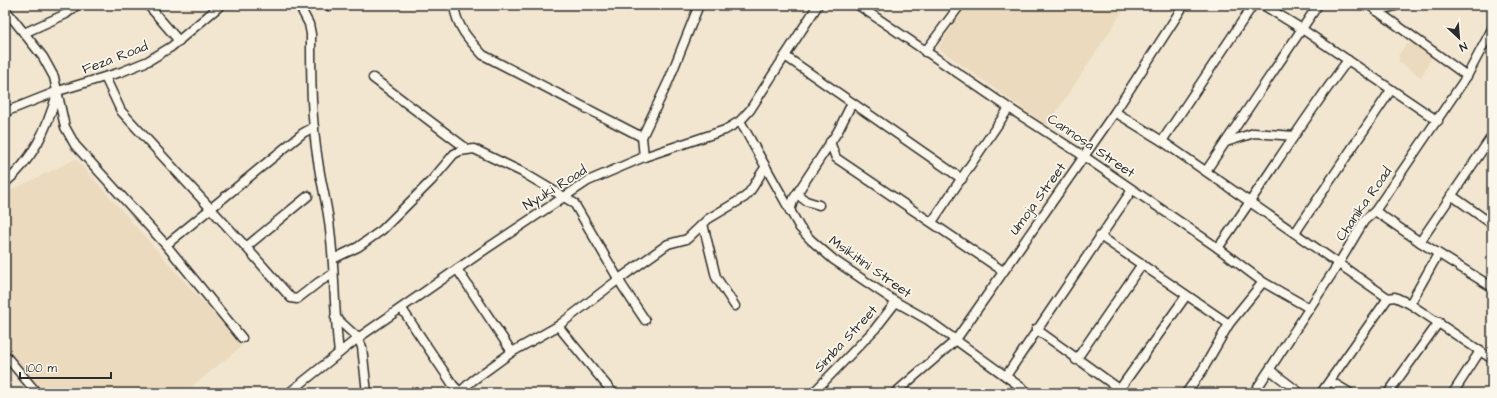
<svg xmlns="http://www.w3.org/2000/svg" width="1497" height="398" font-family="'Architects Daughter',sans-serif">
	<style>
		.built { fill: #ebdabd }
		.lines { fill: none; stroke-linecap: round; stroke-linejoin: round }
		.minor-casing { stroke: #2b2b2b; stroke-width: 11 }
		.minor { stroke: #fbf7ec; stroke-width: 8 }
		.labels { text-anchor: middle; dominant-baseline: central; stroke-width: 3.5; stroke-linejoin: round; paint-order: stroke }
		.street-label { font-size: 14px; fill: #2b2b2b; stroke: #fbf7ec }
	</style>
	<rect width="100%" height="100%" fill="#f2e6d0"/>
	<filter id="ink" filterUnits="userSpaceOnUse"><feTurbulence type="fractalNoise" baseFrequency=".025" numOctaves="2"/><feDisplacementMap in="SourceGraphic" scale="8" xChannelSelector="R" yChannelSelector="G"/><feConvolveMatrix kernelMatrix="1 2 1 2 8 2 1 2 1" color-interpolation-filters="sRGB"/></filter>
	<g filter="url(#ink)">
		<!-- built -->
		<g class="built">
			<polygon points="966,5 1127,5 1047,126 938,48"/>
			<polygon points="1411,42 1432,57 1421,77 1398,61 1400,58 1398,56 1406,44 1408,45"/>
			<polygon points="76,159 242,346 184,393 40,393 5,352 5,193"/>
		</g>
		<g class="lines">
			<defs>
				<g id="minor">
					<polyline points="148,5 179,41"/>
					<path d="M299,5L309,24L311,34C311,77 311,119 318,161C321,184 328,206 330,230C335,271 334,312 339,353"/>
					<polyline points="329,5 329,6"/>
					<path d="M454,5C456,26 469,40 483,55L642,137"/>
					<polyline points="858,5 1009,108 1085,157 1218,248 1263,282 1309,308"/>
					<polyline points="1263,5 1302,29 1438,121"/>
					<polyline points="1369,5 1467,76"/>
					<polyline points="5,9 43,57 54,77 65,127 75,145 166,245 242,338"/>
					<polyline points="1377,11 1399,5"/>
					<polyline points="24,33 66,14 77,5"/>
					<polyline points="925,52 960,5"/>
					<polyline points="785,56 962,179"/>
					<polyline points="105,77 121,111 246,247 291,298 297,299 319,282 333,274"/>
					<polyline points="373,78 467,149"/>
					<polyline points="5,112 58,91 121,72 148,61 171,47 221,5"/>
					<polyline points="1115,112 1162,141 1388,298 1395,297 1410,304 1492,359"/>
					<polyline points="740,121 800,228 811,240 834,260 896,302 928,320 1029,393"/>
					<polyline points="1162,141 1253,5"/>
					<polyline points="830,142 836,158 1003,271"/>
					<polyline points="1226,142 1254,133 1294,136"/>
					<polyline points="644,157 642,137 669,80 699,5"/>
					<polyline points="1206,171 1318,5"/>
					<path d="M5,183C33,160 47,128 57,94"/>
					<polyline points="797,194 806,201 819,205"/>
					<polyline points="1451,195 1492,224"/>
					<polyline points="790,211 794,198 838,131 852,103"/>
					<polyline points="1375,211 1420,242 1492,287"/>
					<polyline points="932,222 1009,108"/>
					<polyline points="703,224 716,277 735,306"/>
					<polyline points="1295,233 1391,90"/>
					<polyline points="1100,236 1229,324"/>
					<polyline points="1420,242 1492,136"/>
					<polyline points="166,245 303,133 314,127"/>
					<polyline points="246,247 308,196"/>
					<path d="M1218,248C1262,186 1302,121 1348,60"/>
					<polyline points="333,259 358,247 382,230 432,180 454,154 460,151 474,149 522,172 574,203 623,287 645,320"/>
					<polyline points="457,269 512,352"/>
					<polyline points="1410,304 1438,254"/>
					<polyline points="402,309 453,385 461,393"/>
					<polyline points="335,317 358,338 362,347 367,393"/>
					<polyline points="558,326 613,393"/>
					<polyline points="1036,329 1125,393"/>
					<polyline points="5,355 37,393"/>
					<polyline points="1076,360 1142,264"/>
					<polyline points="1270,370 1300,393"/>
					<polyline points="1006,376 1132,190"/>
					<polyline points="1330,381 1350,393"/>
					<polyline points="1119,390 1186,296"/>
					<polyline points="289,393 358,338 486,249 588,181 644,157 725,130 740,121 750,110 818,5"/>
					<path d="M459,393L472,381L512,352L558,326L619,279L668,244L687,239L708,219L745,197C754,189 758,176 766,167"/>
					<polyline points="813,393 875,329 896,302"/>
					<polyline points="895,393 955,341 1115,112 1184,5"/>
					<polyline points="1186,393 1202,371 1229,324 1263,282"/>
					<polyline points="1254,393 1339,263 1364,221 1375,211 1467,76 1492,29"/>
					<polyline points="1321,393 1388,298"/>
					<polyline points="1388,393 1439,322"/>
					<polyline points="1453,393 1480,351"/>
				</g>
			</defs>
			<!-- minor casing -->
			<use href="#minor" class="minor-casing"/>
			<!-- minor -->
			<use href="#minor" class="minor"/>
		</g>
	</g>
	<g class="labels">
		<!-- street labels -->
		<g class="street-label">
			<text transform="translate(115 58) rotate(-21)">Feza Road</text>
			<text transform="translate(1091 146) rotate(34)">Cannosa Street</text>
			<text transform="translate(555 188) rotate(-32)">Nyuki Road</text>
			<text transform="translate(1038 199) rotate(-54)">Umoja Street</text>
			<text transform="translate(1364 204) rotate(-55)">Chanika Road</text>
			<text transform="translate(870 267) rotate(35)">Msikitini Street</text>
			<text transform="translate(846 339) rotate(-47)">Simba Street</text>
		</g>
	</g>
	<!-- margin -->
	<rect width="1497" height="398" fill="none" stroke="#fbf7ec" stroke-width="20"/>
	<rect x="10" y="10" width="1477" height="378" fill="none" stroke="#2b2b2b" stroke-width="1.5" filter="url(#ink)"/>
	<!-- north arrow -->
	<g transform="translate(1459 38) rotate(154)" stroke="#fbf7ec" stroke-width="3" paint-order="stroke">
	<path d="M0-3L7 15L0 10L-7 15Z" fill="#2b2b2b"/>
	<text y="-6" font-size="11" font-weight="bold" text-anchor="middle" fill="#2b2b2b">N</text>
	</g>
	<!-- scale -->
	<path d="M20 372v6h91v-6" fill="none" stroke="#2b2b2b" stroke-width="2"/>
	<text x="26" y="372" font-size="12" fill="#2b2b2b" stroke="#fbf7ec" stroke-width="3" paint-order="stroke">100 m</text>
</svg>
